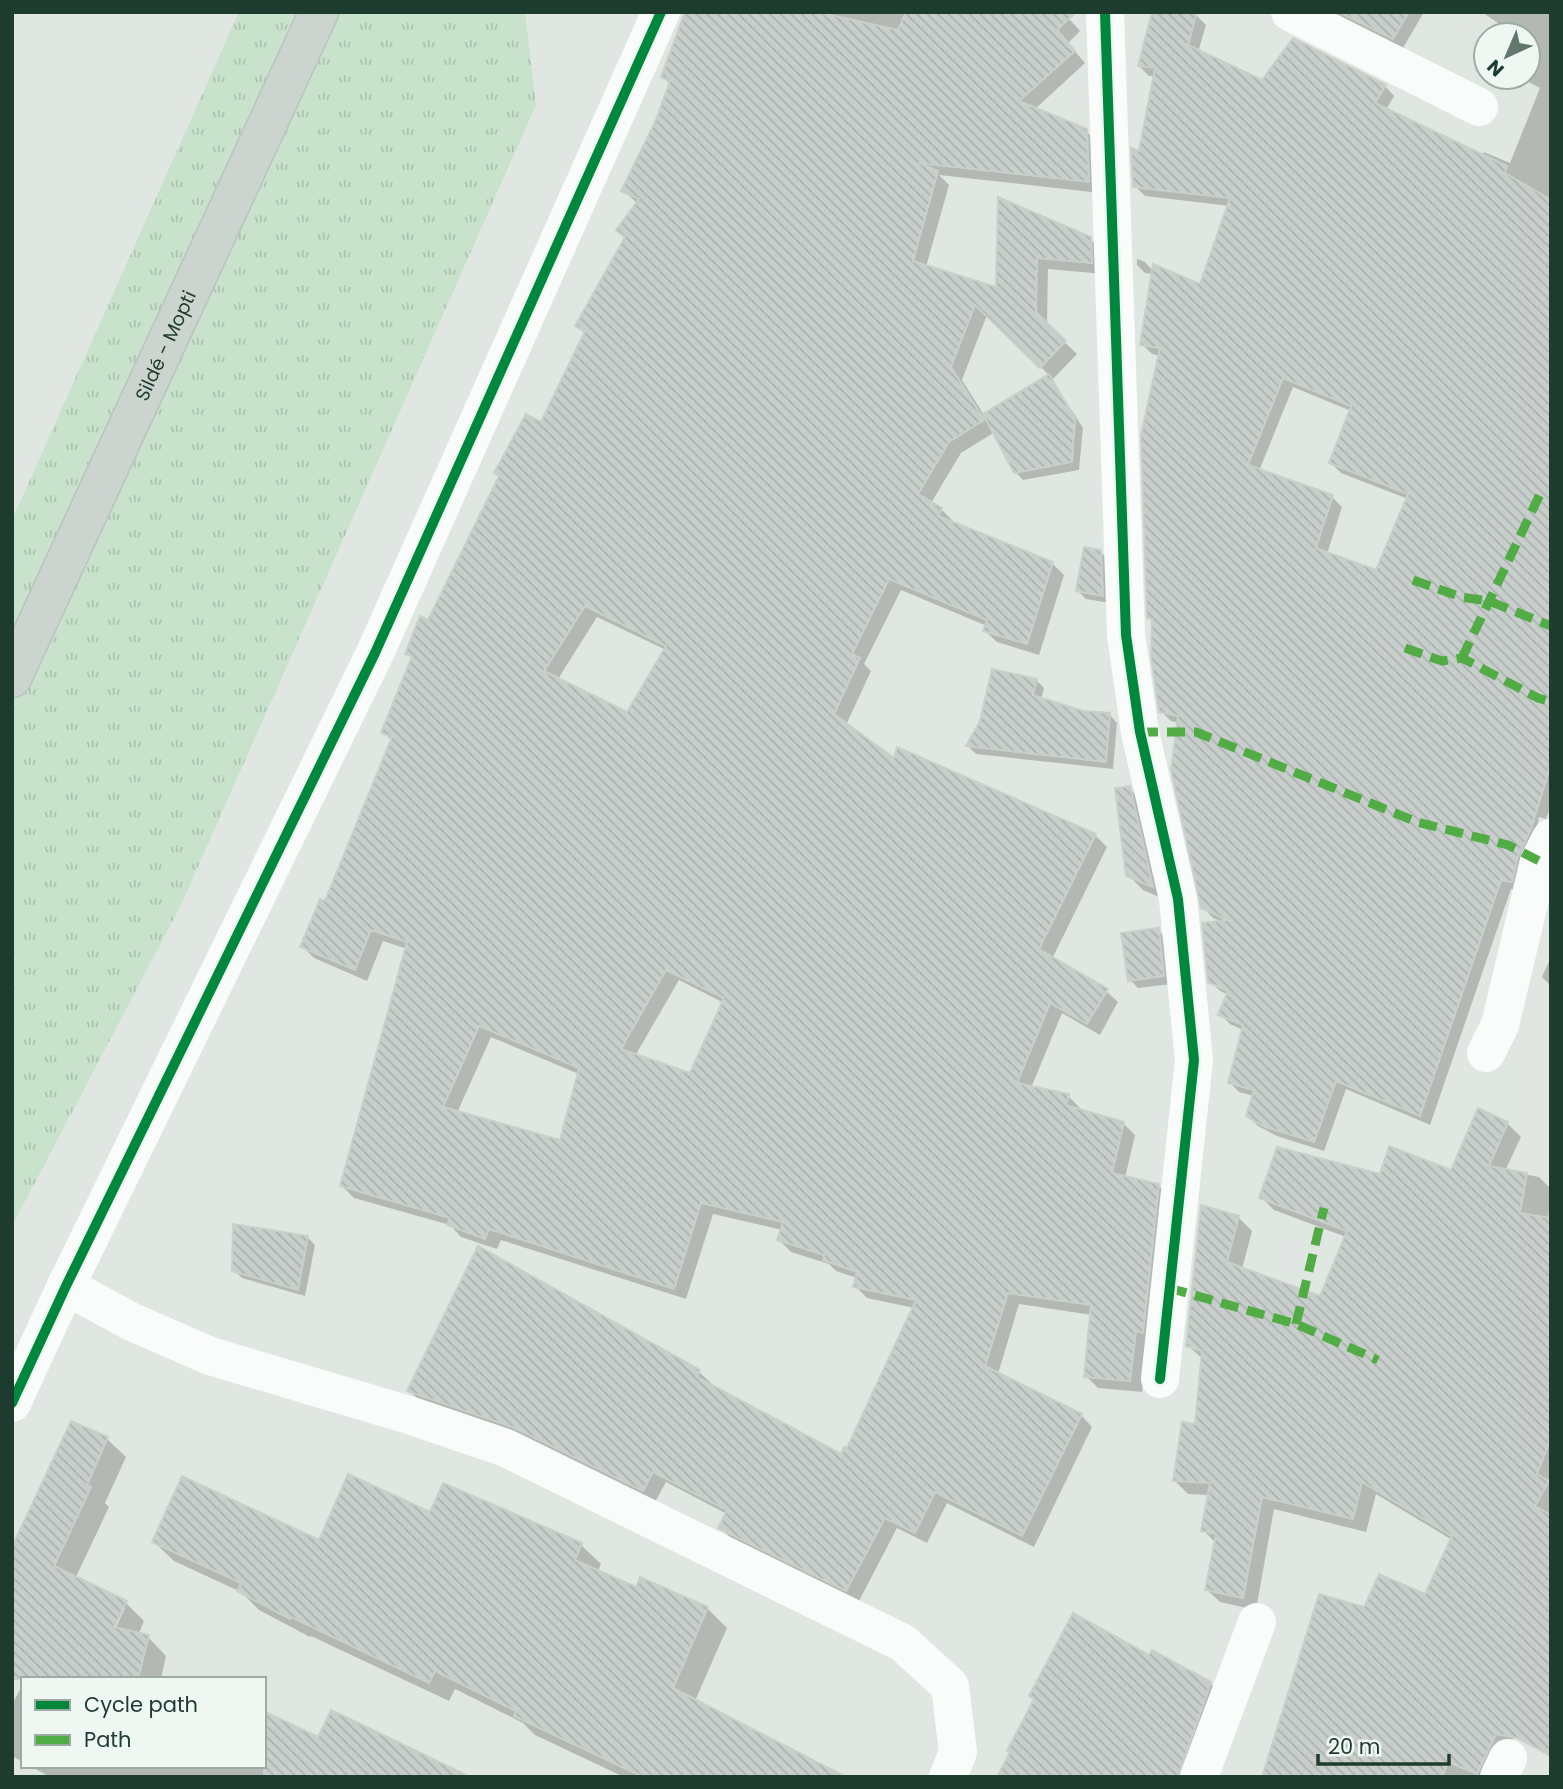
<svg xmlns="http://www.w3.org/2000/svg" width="1563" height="1789" font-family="Poppins,sans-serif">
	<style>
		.grass { fill: url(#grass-tufts) }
		.shadow { fill: #0003; fill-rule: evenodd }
		.building { fill: url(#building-back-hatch); stroke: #c9d0cc; stroke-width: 2; fill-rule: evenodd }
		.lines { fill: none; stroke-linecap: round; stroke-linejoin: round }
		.major-casing { stroke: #bac4bf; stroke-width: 41 }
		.minor { stroke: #fafbfb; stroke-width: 38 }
		.major { stroke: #ccd4d0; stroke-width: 38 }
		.quiet { stroke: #52ac45; stroke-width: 9; stroke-dasharray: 18 9; stroke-linecap: butt }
		.cycleway-casing { stroke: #eef7f1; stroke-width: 15 }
		.cycleway { stroke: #00873e; stroke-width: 10 }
		.labels { text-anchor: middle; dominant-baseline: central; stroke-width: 6; stroke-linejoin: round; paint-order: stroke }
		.street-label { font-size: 19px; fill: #1e3b2f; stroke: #eef7f1 }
	</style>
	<defs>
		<pattern id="grass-tufts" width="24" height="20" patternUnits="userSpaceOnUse" patternTransform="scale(1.75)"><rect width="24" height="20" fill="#c8e2cc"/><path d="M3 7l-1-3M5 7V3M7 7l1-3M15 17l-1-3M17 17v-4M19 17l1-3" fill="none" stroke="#abc3b0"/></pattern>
		<pattern id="building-back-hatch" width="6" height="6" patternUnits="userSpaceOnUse" patternTransform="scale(1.75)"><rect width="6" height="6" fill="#c8cecb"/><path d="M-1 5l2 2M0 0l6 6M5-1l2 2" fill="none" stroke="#abb2af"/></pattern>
	</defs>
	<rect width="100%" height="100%" fill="#e0e7e3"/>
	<!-- grass -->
	<polygon class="grass" points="239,12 525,12 536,105 180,907 12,1226 12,520"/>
	<!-- shadow -->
	<g class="shadow">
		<path d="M686,12H1063L1080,31L1068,43L1085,63L1034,110L1086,131L1098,143L1100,193L939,175L949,185L926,267L998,290L999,200L1090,239L1102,251L1103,274L1048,269L1047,325L1077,354L1052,380L1083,428L1079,470L1023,480L1015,472L995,432L961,453L931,503L941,509L953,521L952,523L1052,563L1064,575L1039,655L997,642L985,631L987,626L901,590L864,664L871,671L846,725L895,760L898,750L1095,835L1107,847L1052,959L1106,991L1118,1002L1100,1035L1062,1013L1031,1088L1068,1096L1080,1108L1079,1111L1123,1123L1135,1135L1125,1178L1158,1185L1170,1197L1147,1341L1142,1392L1098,1388L1086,1376L1092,1315L1019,1304L998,1374L1081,1415L1092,1427L1034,1547L947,1503L927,1543L897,1528L859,1601L732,1539L720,1527L727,1514L666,1482L655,1502L421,1402L409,1390L478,1249L699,1372L711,1383L710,1386L842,1456L847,1450L914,1308L867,1298L855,1286L857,1278L836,1271L829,1264L791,1252L779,1240L782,1230L713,1214L686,1299L501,1240L497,1249L461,1237L450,1225L354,1198L342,1186L407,949L383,941L367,981L314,958L302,946L326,903L392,741L383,732L413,659L407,653L428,622L542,424L585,334L577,326L627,238L638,204L623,190L657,120L670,84L663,77ZM987,315L1050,376L984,415L962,380ZM597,617L666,650L627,715L558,679ZM679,980L724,1003L691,1075L635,1056ZM491,1037L579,1074L562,1142L457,1113Z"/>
		<polygon points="1329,12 1424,12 1403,48"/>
		<path d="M1482,12H1551V805L1546,819L1539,817L1532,856L1521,891L1511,889L1430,1125L1346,1089L1324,1151L1277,1136L1258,1126L1248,1115L1254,1096L1239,1092L1229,1082L1243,1030L1230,1024L1220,1014L1229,995L1220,991L1210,981L1223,922L1213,918L1202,907L1179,723L1171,721L1161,711L1154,622L1149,617L1160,356L1152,354L1142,344L1153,274L1145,273L1137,265V259L1145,262L1153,271L1201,286L1230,206L1145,196L1135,186L1155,76H1149L1139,66L1196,15L1206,25L1198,52L1263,82L1385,86L1394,96L1386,110L1482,156L1484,152L1510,163L1540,88L1519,77H1528V35H1503L1505,28ZM1293,387L1351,411L1331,463L1341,473L1408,499L1377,572L1327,554L1342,507L1332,497L1259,471Z"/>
		<polygon points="1100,552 1109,560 1110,603 1086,599 1078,591"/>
		<polygon points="1036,680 1044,688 1041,699 1083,713 1110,715 1117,723 1113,769 976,754 968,746 982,722"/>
		<polygon points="1129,788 1144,803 1166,900 1143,890 1128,875"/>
		<polygon points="1158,930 1166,938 1171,984 1138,988 1130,980"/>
		<polygon points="1551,957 1551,986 1542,977"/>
		<polygon points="1507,1123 1521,1137 1505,1171 1539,1177 1551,1189 1551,1201 1538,1271 1551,1278 1551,1658 1495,1777 1264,1777 1365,1609 1426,1596 1452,1540 1376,1494 1366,1532 1274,1509 1256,1610 1220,1602 1206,1589 1216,1543 1203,1530 1210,1495 1188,1494 1175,1481 1197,1426 1203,1359 1187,1345 1238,1217 1252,1231 1242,1269 1321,1298 1346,1237 1274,1210 1261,1197 1381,1176 1452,1172"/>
		<polygon points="307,1237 315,1245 305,1296 242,1278 234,1270"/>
		<path d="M107,1439L126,1457L105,1503L109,1507L75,1579L126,1603L144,1621L138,1635L148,1637L166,1656L161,1679H25L12,1650ZM122,1608H125L112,1636L109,1635Z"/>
		<polygon points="430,1514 581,1545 601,1564 598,1572 637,1589 707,1608 727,1628 695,1701 842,1777 624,1777 535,1735 523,1723 455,1689 449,1701 311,1636 310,1637 259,1610 241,1592 174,1561 154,1542 320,1542"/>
		<polygon points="1150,1657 1210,1683 1224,1696 1194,1777 999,1777 1035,1701 1031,1696"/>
		<polygon points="23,1684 23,1762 12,1756 12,1704"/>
		<polygon points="318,1739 462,1777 50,1777 30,1766 264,1766"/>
	</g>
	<!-- building -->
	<g class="building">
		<path d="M685,12H817L898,30L906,12H1076L1057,30L1075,51L1019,101L1087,129L1089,182L919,163L938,171L913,261L996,287L998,197L1091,237L1092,263L1037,258L1036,312L1066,341L1040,368L975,305L951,367L984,420L949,442L918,494L942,508L938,516L1053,562L1027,644L983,631L987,620L889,579L852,654L860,658L834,714L894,758L897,747L1096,834L1039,949L1108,989L1087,1024L1050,1003L1017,1083L1069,1094L1066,1105L1124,1122L1112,1173L1159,1184L1143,1333L1136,1331L1130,1381L1084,1377L1091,1305L1008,1293L985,1366L1082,1414L1022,1536L935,1492L915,1533L885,1518L846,1591L718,1528L727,1510L653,1472L643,1491L515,1428L407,1391L478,1246L700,1370L697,1377L841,1454L844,1447L847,1448L916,1300L853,1287L857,1272L823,1260L824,1255L777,1240L783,1222L701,1203L674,1289L489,1229L485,1239L447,1225L450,1218L340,1186L407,942L371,930L355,970L300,947L320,899L325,901L392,737L381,733L412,656L405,654L420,616L428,620L499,476L494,473L526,414L541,422L585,331L575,326L625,237L616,230L639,199L621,191L656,120L670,81L661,77ZM585,606L666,646L627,712L544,671ZM666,970L724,998L690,1073L621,1049ZM479,1026L579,1068L560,1140L443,1107Z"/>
		<path d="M1152,12H1197L1188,45L1262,80L1293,38L1386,85L1375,103L1507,166L1505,173L1551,200V764L1531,829L1518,856L1512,882L1501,880L1420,1116L1336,1081L1314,1142L1265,1127L1246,1116L1254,1090L1228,1083L1243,1025L1218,1015L1228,991L1208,982L1202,923L1227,920L1201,908L1171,770L1178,716L1159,712L1151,656L1152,619L1147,618L1141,435L1160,348L1140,345L1153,264L1200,284L1230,198L1133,187L1131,148L1139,151L1155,68L1138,66ZM1283,378L1351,406L1329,463L1408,494L1376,570L1316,548L1333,495L1248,465Z"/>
		<polygon points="1339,12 1409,12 1393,39"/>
		<polygon points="1049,374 1075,419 1072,462 1014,473 983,414"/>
		<polygon points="1084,547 1101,550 1103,596 1076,591"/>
		<polygon points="992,669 1037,679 1033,695 1083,711 1110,713 1106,762 966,746 980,721"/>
		<polygon points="1130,786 1153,887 1126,876 1115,788"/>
		<polygon points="1159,928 1164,976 1128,981 1121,933"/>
		<polygon points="1478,1108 1508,1122 1489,1166 1527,1173 1520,1213 1551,1218 1551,1438 1537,1474 1549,1481 1535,1506 1551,1515 1551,1756 1517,1738 1496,1734 1477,1774 1448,1762 1442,1777 1262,1777 1319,1594 1364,1607 1379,1574 1425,1594 1452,1536 1362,1482 1353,1519 1262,1497 1243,1598 1205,1590 1216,1534 1201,1531 1210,1483 1173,1481 1182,1422 1195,1424 1202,1351 1186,1346 1201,1205 1239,1216 1227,1262 1320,1296 1347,1231 1259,1198 1277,1147 1380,1174 1389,1146 1451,1170"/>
		<polygon points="233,1224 308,1236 298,1290 232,1271"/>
		<polygon points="71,1421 108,1437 87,1485 91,1487 54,1566 127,1601 114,1627 149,1635 138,1679 12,1679 12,1547"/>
		<polygon points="348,1474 430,1512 443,1483 582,1543 575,1560 636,1587 640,1577 708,1607 673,1688 846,1777 643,1777 514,1716 516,1711 435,1671 429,1683 291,1617 290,1619 237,1591 241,1583 152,1542 182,1476 319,1540"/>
		<polygon points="1073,1613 1149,1655 1152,1650 1211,1682 1178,1777 997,1777 1010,1752 1007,1751 1034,1699 1029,1696"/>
		<polygon points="331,1710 375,1731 470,1777 264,1777 264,1711 318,1737"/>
	</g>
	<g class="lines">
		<defs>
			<g id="major">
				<path id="s1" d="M12,678L319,12"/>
			</g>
		</defs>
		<!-- major casing -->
		<use href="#major" class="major-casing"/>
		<!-- minor -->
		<g class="minor">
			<polyline points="1105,12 1126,635 1140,732 1178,899 1194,1060 1160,1379"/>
			<polyline points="1290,12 1479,107"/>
			<polyline points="1486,1053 1500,1025 1539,861 1551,838"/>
			<polyline points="66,1286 130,1321 210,1356 409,1415 506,1448 903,1643 950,1686 958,1752 948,1777"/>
			<polyline points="12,1403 66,1286 375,653 661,12"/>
			<polyline points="1199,1777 1257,1622"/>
			<polyline points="1499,1777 1508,1758"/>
		</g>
		<!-- major -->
		<use href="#major" class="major"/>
		<!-- quiet -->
		<g class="quiet">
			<polyline points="1413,580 1461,597 1489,601 1551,626"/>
			<polyline points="1405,648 1442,661 1462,658 1538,698 1551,702"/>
			<polyline points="1462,658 1542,490"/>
			<polyline points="1140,732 1196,732 1417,822 1508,845 1539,861"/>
			<polyline points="1169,1288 1296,1324 1378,1360"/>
			<polyline points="1296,1324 1324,1208"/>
		</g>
		<defs>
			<g id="cycleway">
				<polyline points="1105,12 1126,635 1140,732 1178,899 1194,1060 1160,1379"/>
				<polyline points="12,1403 66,1286 375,653 661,12"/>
			</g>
		</defs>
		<!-- cycleway casing -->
		<use href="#cycleway" class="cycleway-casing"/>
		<!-- cycleway -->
		<use href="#cycleway" class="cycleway"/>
	</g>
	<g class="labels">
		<!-- street labels -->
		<g class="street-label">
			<text stroke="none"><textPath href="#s1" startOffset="366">Sildé - Mopti</textPath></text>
		</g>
	</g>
	<!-- border -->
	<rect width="1563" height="1789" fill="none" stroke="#1e3b2f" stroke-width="28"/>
	<!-- legend -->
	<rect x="21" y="1677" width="245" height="91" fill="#eef7f1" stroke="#9baca3" stroke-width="2"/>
	<rect x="35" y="1700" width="35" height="10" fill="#00873e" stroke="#9baca3" stroke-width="2"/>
	<text x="84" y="1712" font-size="21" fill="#1e3b2f">Cycle path</text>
	<rect x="35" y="1735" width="35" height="10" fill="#52ac45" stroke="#9baca3" stroke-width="2"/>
	<text x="84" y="1747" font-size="21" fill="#1e3b2f">Path</text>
	<!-- north arrow -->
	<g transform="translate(1507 56) rotate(224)"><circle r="33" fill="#eef7f1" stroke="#9baca3" stroke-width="2"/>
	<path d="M0-5L12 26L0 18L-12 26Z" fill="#62776e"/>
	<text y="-10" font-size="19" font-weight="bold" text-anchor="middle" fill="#1e3b2f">N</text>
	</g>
	<!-- scale -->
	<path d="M1318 1754v10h131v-10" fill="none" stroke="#1e3b2f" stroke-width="3.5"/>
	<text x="1328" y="1754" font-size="21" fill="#1e3b2f" stroke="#eef7f1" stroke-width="5" paint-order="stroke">20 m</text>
</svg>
